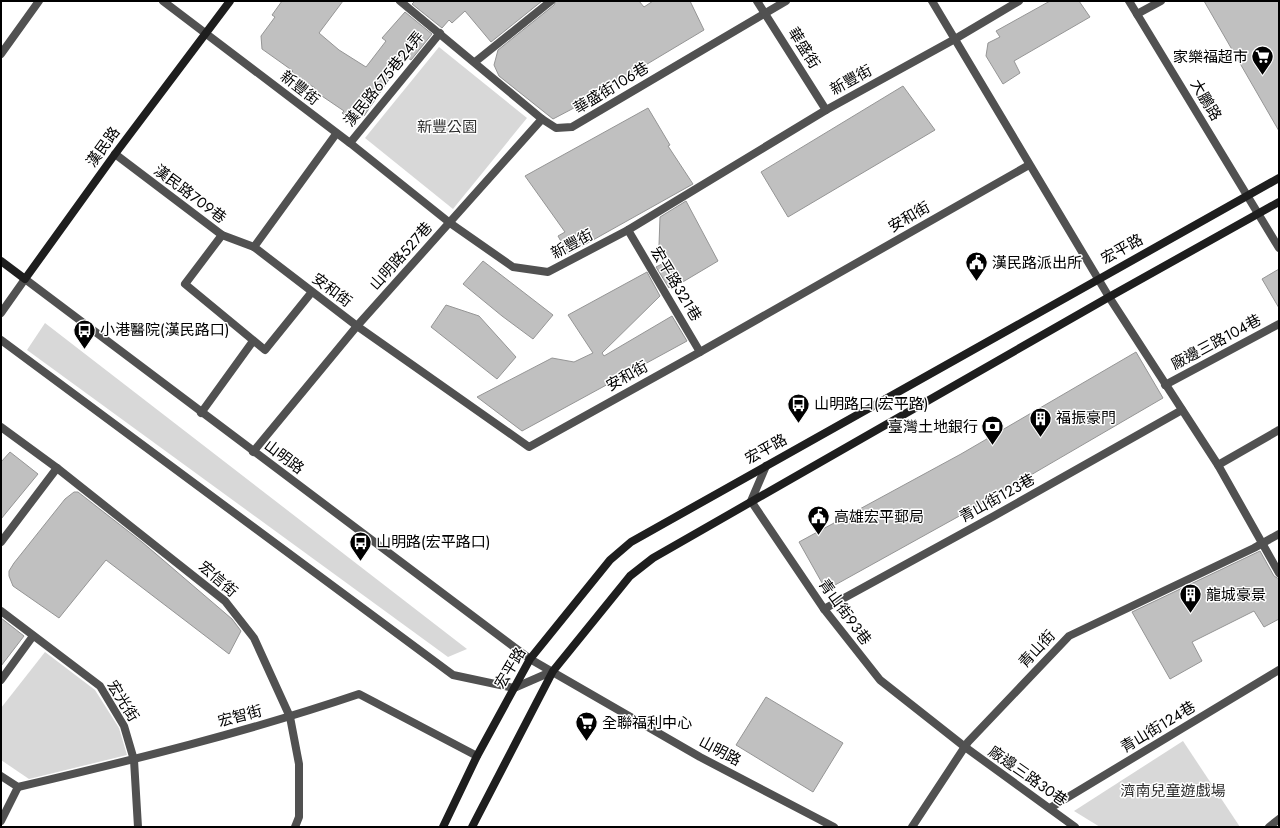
<svg xmlns="http://www.w3.org/2000/svg" width="1280" height="828" font-family="Jost,'Noto Sans TC',sans-serif">
	<style>
		.green { fill: #d8d8d8 }
		.building { fill: #c0c0c0; stroke: #959595 }
		.lines { fill: none; stroke-linecap: round; stroke-linejoin: round }
		.street { stroke: #515151; stroke-width: 8 }
		.secondary { stroke: #1e1e1e; stroke-width: 8 }
		.labels { text-anchor: middle; dominant-baseline: central; stroke-width: 3; stroke-linejoin: round; paint-order: stroke }
		.street-label { font-size: 15px; fill: #000; stroke: #fff }
		.poi-label { font-size: 15px; fill: #000; stroke: #fff; text-anchor: start }
		.park-label { font-size: 15px; fill: #2f2f2f; stroke: #fff }
	</style>
	<rect width="100%" height="100%" fill="#fff"/>
	<!-- green -->
	<g class="green">
		<polygon points="439,47 527,118 453,209 365,138"/>
		<polygon points="45,323 467,649 448,657 27,350"/>
		<polygon points="45,652 95,690 119,728 127,755 29,779 1,760 1,708"/>
		<polygon points="1183,741 1240,827 1100,827 1074,811"/>
	</g>
	<!-- building -->
	<g class="building">
		<polygon points="282,1 343,1 319,33 339,50 366,67 386,41 382,38 405,12 432,34 411,60 405,56 364,116 361,114 355,122 342,113 344,111 313,90 315,88 291,73 293,71 262,49 261,36 275,17 272,15"/>
		<polygon points="415,1 542,1 491,42 465,11 452,23 449,20 442,28 412,4"/>
		<polygon points="556,1 639,1 644,7 653,1 690,1 704,30 572,109 553,119 499,76 494,65 498,50 554,5"/>
		<polygon points="1050,1 1079,1 1090,17 1014,61 1020,73 1003,84 986,56 988,43 1000,37 996,31"/>
		<polygon points="1204,1 1279,1 1279,131"/>
		<polygon points="903,86 935,130 788,217 761,172"/>
		<polygon points="648,108 670,145 668,146 693,184 568,254 558,236 565,232 525,176"/>
		<polygon points="686,201 718,261 681,283 678,278 669,288 656,267 668,261 659,245 660,217"/>
		<polygon points="483,261 553,315 533,339 502,316 463,284"/>
		<polygon points="1279,269 1279,308 1262,279"/>
		<polygon points="647,272 660,296 602,353 604,356 672,316 687,341 522,431 477,397 552,358 574,362 593,353 568,315"/>
		<polygon points="446,305 479,316 516,357 497,379 431,327"/>
		<polygon points="1136,352 1163,398 981,504 826,590 799,542 961,454"/>
		<polygon points="10,452 38,474 1,519 1,462"/>
		<polygon points="74,492 78,492 142,542 232,619 241,631 229,654 106,560 59,618 13,586 9,576 9,571 14,563 65,499"/>
		<polygon points="1260,551 1274,576 1279,579 1279,619 1264,627 1254,611 1192,642 1202,661 1170,679 1132,612"/>
		<polygon points="1,618 24,636 1,666"/>
		<polygon points="766,697 843,743 813,792 736,745"/>
	</g>
	<g class="lines">
		<!-- street -->
		<g class="street">
			<polyline points="163,1 350,143 450,223 513,267 548,272 628,230 826,110 955,39 1019,1"/>
			<polyline points="400,1 542,119 556,128 572,127 786,1"/>
			<polyline points="757,1 826,110"/>
			<polyline points="932,1 1109,297 1218,465 1279,573"/>
			<polyline points="1129,1 1279,248"/>
			<polyline points="1137,14 1161,1"/>
			<polyline points="1,54 39,1"/>
			<polyline points="475,62 551,1"/>
			<polyline points="336,134 254,247 357,326 529,447 700,352 1029,165"/>
			<polyline points="350,143 440,33"/>
			<polyline points="115,154 222,235 254,247"/>
			<polyline points="628,230 700,352"/>
			<polyline points="222,235 185,284 265,350 311,293"/>
			<polyline points="1,313 25,279 530,659 700,757 834,827"/>
			<polyline points="1,340 453,675 514,688 553,671"/>
			<polyline points="1165,385 1279,324"/>
			<polyline points="201,413 253,341"/>
			<polyline points="1,427 57,468 225,601 254,638 290,717 299,764 299,817 295,827"/>
			<polyline points="253,452 357,326 542,119"/>
			<polyline points="1218,465 1279,430"/>
			<polyline points="766,466 751,501 824,609 880,680 965,747 1075,827"/>
			<polyline points="1,542 57,468"/>
			<polyline points="824,609 994,516 1182,410"/>
			<polyline points="1,611 100,686 124,726 134,760 138,827"/>
			<polyline points="1,680 33,636"/>
			<path d="M1,776L18,787C133,760 247,732 359,694L477,756"/>
			<polyline points="1050,808 1279,670"/>
			<polyline points="1,821 18,787"/>
			<polyline points="912,827 968,742 1069,636 1254,548 1279,534"/>
			<polyline points="1269,827 1279,819"/>
		</g>
		<!-- secondary -->
		<g class="secondary">
			<polyline points="1,261 25,279 115,154 230,1"/>
			<polyline points="443,827 477,756 530,659 610,560 631,542 1279,178"/>
			<polyline points="472,827 553,671 630,576 653,558 1109,297 1279,202"/>
		</g>
	</g>
	<!-- icons -->
	<defs>
		<symbol id="supermarket-pin" viewBox="-11 -11 22 30"><path d="M0 17L-7.5 6A9.5 9.5 0 1 1 7.5 6Z" fill="#000" stroke="#fff"/><path d="M-6-5.5h2.5l.6 2H6L4.5 2H-2.5L-4.4-4H-6ZM-1.5 3.2a1.3 1.3 0 1 0 .1 0ZM3 3.2a1.3 1.3 0 1 0 .1 0Z" fill="#fff"/></symbol>
		<symbol id="civic-pin" viewBox="-11 -11 22 30"><path d="M0 17L-7.5 6A9.5 9.5 0 1 1 7.5 6Z" fill="#000" stroke="#fff"/><path d="M-.6-6.5H3V-4.5H.6V-3L4-1V1h2V6H-6V1h2V-1L-.6-3ZM-1.2 2.5V6h2.4V2.5Z" fill="#fff"/></symbol>
		<symbol id="bus-pin" viewBox="-11 -11 22 30"><path d="M0 17L-7.5 6A9.5 9.5 0 1 1 7.5 6Z" fill="#000" stroke="#fff"/><path d="M-5-6H5V4H4V6H2V4H-2V6H-4V4H-5ZM-3.5-4V0h7V-4ZM-3.5 1.2v1.5H-2V1.2ZM2 1.2v1.5H3.5V1.2Z" fill="#fff"/></symbol>
		<symbol id="building-pin" viewBox="-11 -11 22 30"><path d="M0 17L-7.5 6A9.5 9.5 0 1 1 7.5 6Z" fill="#000" stroke="#fff"/><path d="M-4-6H4V6H1V3H-1V6H-4ZM-2.5-4.3h1.7v1.8h-1.7ZM.8-4.3h1.7v1.8H.8ZM-2.5-1h1.7V.8h-1.7ZM.8-1h1.7V.8H.8Z" fill="#fff"/></symbol>
		<symbol id="bank-pin" viewBox="-11 -11 22 30"><path d="M0 17L-7.5 6A9.5 9.5 0 1 1 7.5 6Z" fill="#000" stroke="#fff"/><path d="M-6-4H6V4H-6ZM0-2.3a2.3 2.3 0 1 0 0 4.6a2.3 2.3 0 1 0 0-4.6Z" fill="#fff"/></symbol>
	</defs>
	<g fill-rule="evenodd">
		<use href="#supermarket-pin" x="1250" y="44" width="25" height="34"/>
		<use href="#civic-pin" x="964" y="250" width="25" height="34"/>
		<use href="#bus-pin" x="72" y="318" width="25" height="34"/>
		<use href="#bus-pin" x="786" y="392" width="25" height="34"/>
		<use href="#building-pin" x="1028" y="406" width="25" height="34"/>
		<use href="#bank-pin" x="980" y="414" width="25" height="34"/>
		<use href="#civic-pin" x="806" y="504" width="25" height="34"/>
		<use href="#bus-pin" x="348" y="530" width="25" height="34"/>
		<use href="#building-pin" x="1178" y="582" width="25" height="34"/>
		<use href="#supermarket-pin" x="574" y="710" width="25" height="34"/>
	</g>
	<g class="labels">
		<!-- street labels -->
		<g class="street-label">
			<text transform="translate(804 48) rotate(58)">華盛街</text>
			<text transform="translate(384 79) rotate(-51)">漢民路675巷24弄</text>
			<text transform="translate(851 80) rotate(-29)">新豐街</text>
			<text transform="translate(300 88) rotate(38)">新豐街</text>
			<text transform="translate(611 88) rotate(-31)">華盛街106巷</text>
			<text transform="translate(1206 100) rotate(59)">大鵬路</text>
			<text transform="translate(103 147) rotate(-54)">漢民路</text>
			<text transform="translate(190 194) rotate(37)">漢民路709巷</text>
			<text transform="translate(909 217) rotate(-30)">安和街</text>
			<text transform="translate(572 244) rotate(-28)">新豐街</text>
			<text transform="translate(1122 249) rotate(-29)">宏平路</text>
			<text transform="translate(401 256) rotate(-48)">山明路527巷</text>
			<text transform="translate(676 284) rotate(59)">宏平路321巷</text>
			<text transform="translate(332 290) rotate(37)">安和街</text>
			<text transform="translate(1216 342) rotate(-28)">廠邊三路104巷</text>
			<text transform="translate(627 376) rotate(-29)">安和街</text>
			<text transform="translate(766 449) rotate(-29)">宏平路</text>
			<text transform="translate(284 457) rotate(37)">山明路</text>
			<text transform="translate(997 498) rotate(-29)">青山街123巷</text>
			<text transform="translate(218 579) rotate(41)">宏信街</text>
			<text transform="translate(845 612) rotate(54)">青山街93巷</text>
			<text transform="translate(1037 649) rotate(-47)">青山街</text>
			<text transform="translate(510 668) rotate(-59)">宏平路</text>
			<text transform="translate(123 701) rotate(58)">宏光街</text>
			<text transform="translate(240 716) rotate(-15)">宏智街</text>
			<text transform="translate(1158 727) rotate(-31)">青山街124巷</text>
			<text transform="translate(720 751) rotate(28)">山明路</text>
			<text transform="translate(1028 776) rotate(35)">廠邊三路30巷</text>
		</g>
		<!-- poi labels -->
		<g class="poi-label">
			<text x="1248" y="57" text-anchor="end">家樂福超市</text>
			<text x="992" y="263">漢民路派出所</text>
			<text x="100" y="330">小港醫院(漢民路口)</text>
			<text x="814" y="404">山明路口(宏平路)</text>
			<text x="1056" y="418">福振豪門</text>
			<text x="978" y="427" text-anchor="end">臺灣土地銀行</text>
			<text x="834" y="517">高雄宏平郵局</text>
			<text x="376" y="542">山明路(宏平路口)</text>
			<text x="1206" y="595">龍城豪景</text>
			<text x="602" y="723">全聯福利中心</text>
		</g>
		<!-- park labels -->
		<g class="park-label">
			<text x="447" y="127">新豐公園</text>
			<text x="1173" y="791">濟南兒童遊戲場</text>
		</g>
	</g>
	<!-- border -->
	<rect width="1280" height="828" fill="none" stroke="#000000" stroke-width="4"/>
</svg>
